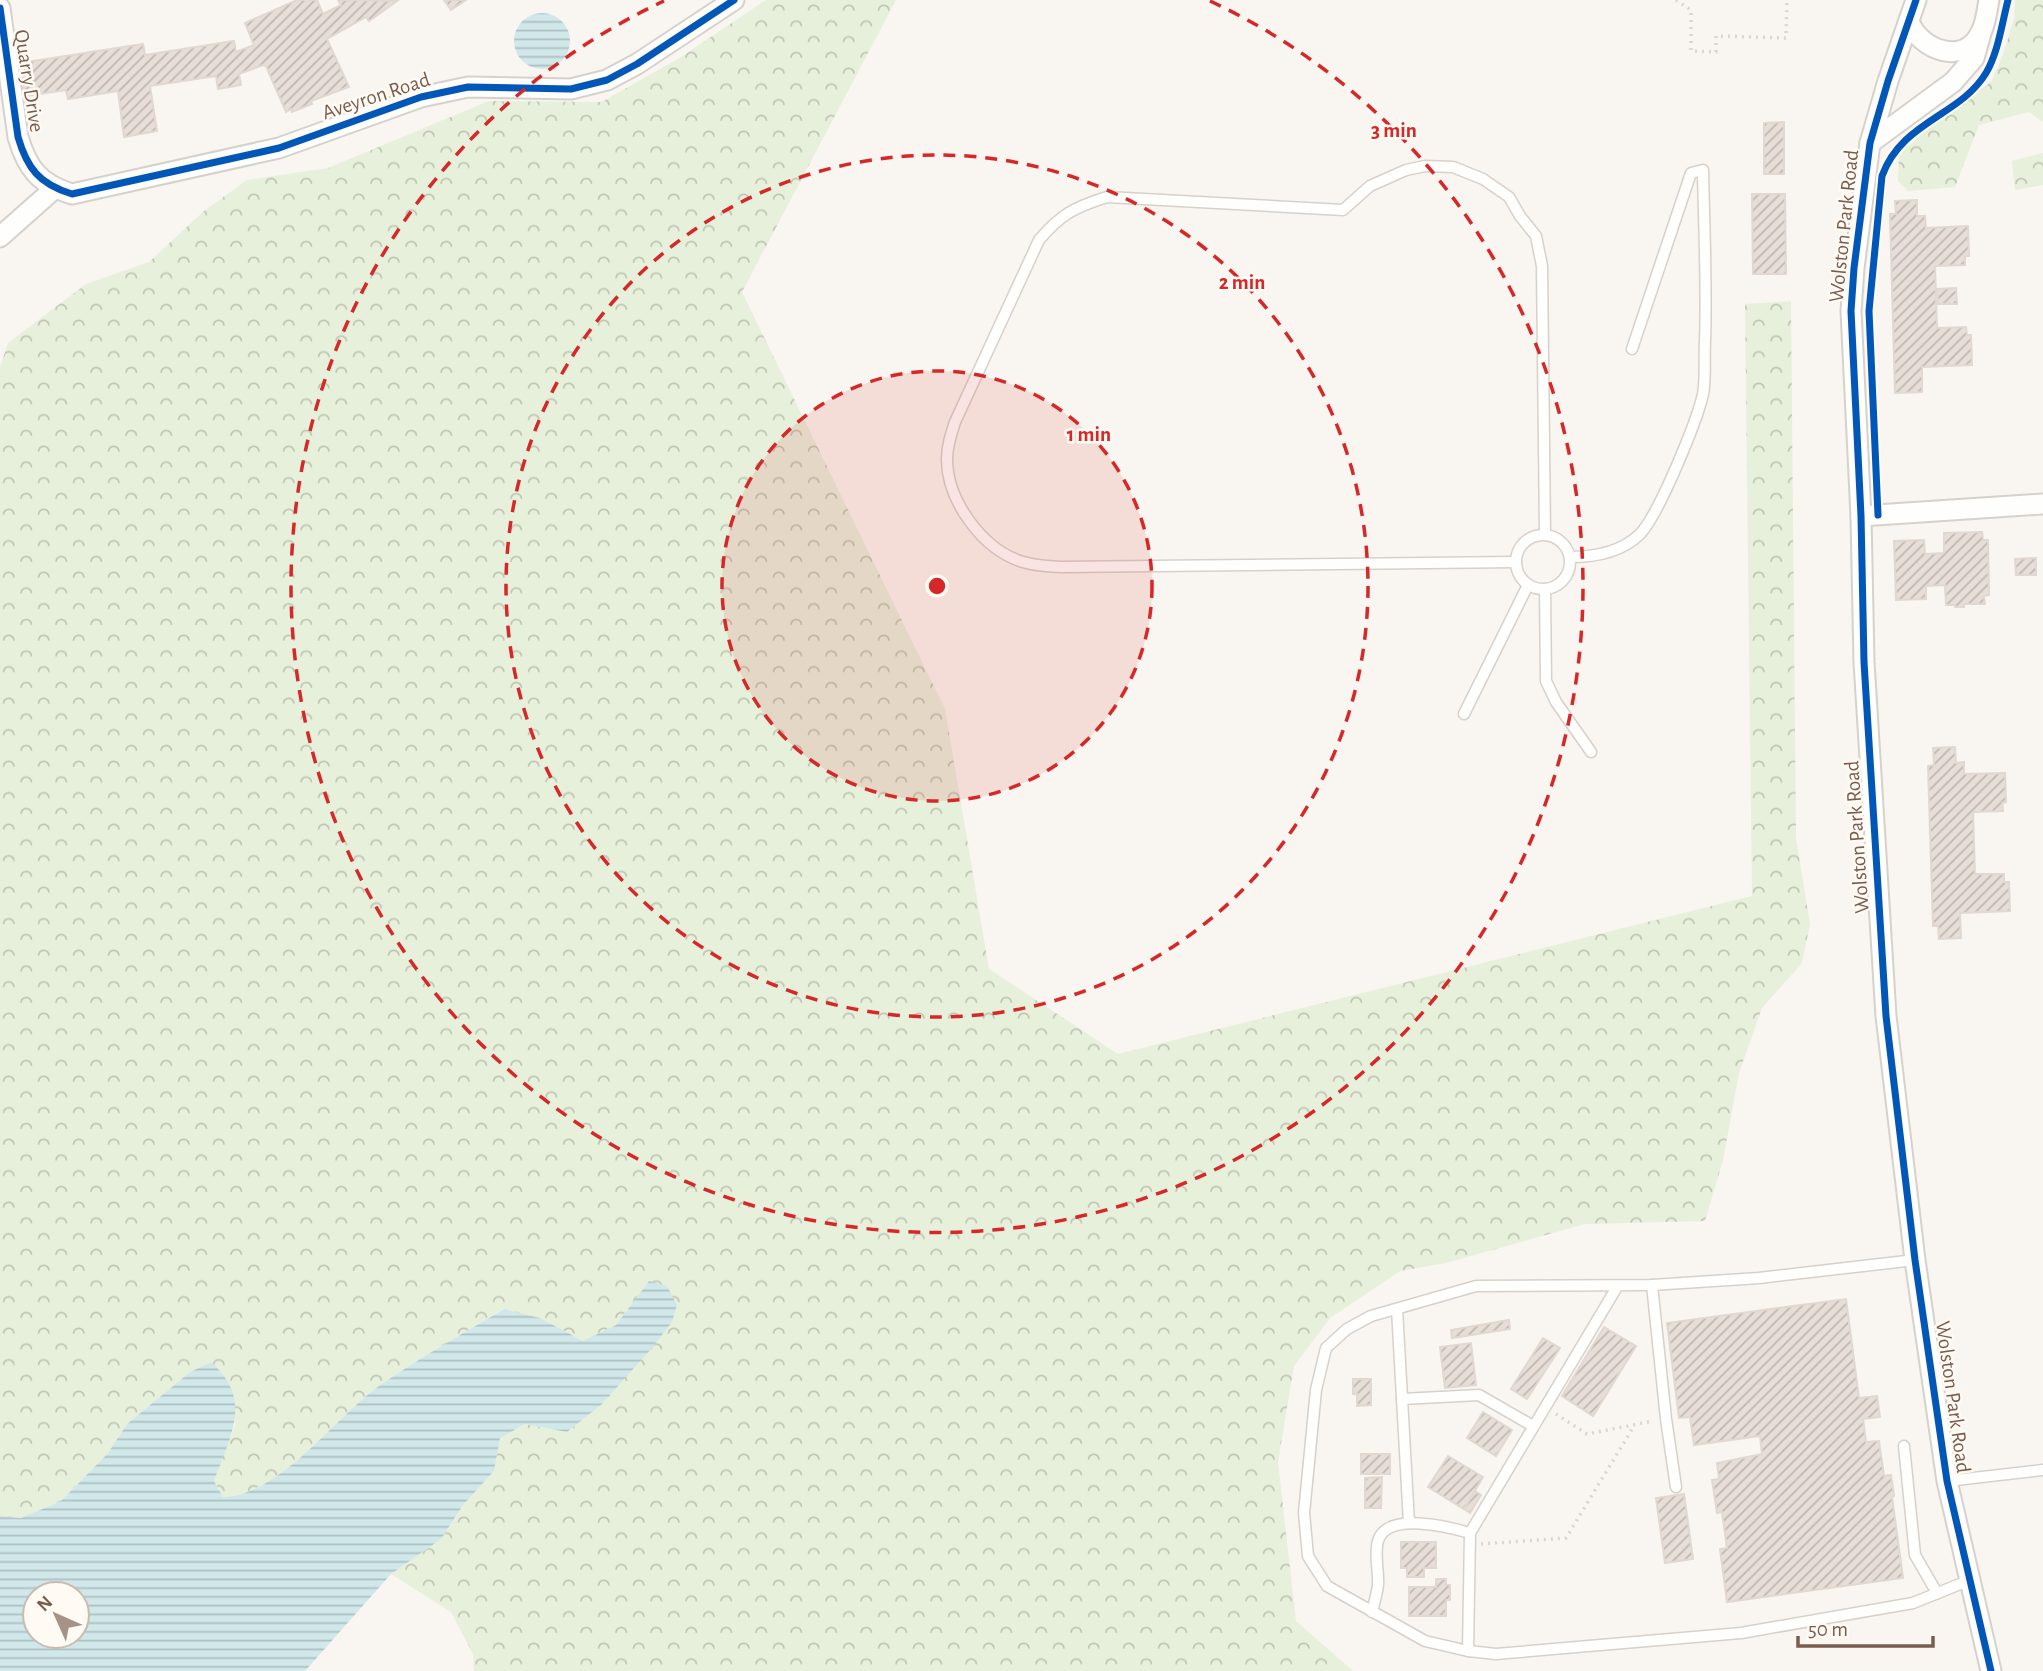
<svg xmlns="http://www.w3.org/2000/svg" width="2043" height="1671" font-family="'Alegreya Sans',sans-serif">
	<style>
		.forest { fill: url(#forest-crowns) }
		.water { fill: url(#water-rules); fill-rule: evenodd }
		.building { fill: url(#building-hatch); stroke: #e2d8d2; stroke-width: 2 }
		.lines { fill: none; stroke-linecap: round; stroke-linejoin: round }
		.service-casing { stroke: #d7d1cb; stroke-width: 13 }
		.minor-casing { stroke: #d7d1cb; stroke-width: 23 }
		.path { stroke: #dcd5d0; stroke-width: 3.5; stroke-dasharray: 2 5; stroke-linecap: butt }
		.service { stroke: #fefefd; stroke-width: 10 }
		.minor { stroke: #fefefd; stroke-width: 19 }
		.cycleway-casing { stroke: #fffaf3; stroke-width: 11 }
		.cycleway { stroke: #0057b8; stroke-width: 7 }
		.ring { fill: none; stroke: #d62828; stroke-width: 3.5; stroke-dasharray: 12 9 }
		.labels { text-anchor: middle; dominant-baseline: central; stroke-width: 5; stroke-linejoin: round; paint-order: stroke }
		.street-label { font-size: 21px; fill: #7a5c4d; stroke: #fffaf3 }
		.centre { fill: #d62828; stroke: #fffaf3; stroke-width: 3.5 }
		.ring-label { font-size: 21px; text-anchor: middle; font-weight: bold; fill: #d62828; stroke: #fffaf3; stroke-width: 5; stroke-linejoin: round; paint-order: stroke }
	</style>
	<defs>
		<pattern id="forest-crowns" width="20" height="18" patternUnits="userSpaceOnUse" patternTransform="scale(1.75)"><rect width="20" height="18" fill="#e7f0db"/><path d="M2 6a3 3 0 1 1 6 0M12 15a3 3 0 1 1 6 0" fill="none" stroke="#c0c6b4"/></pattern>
		<pattern id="water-rules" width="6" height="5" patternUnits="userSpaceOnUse" patternTransform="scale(1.75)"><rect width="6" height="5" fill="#d0e8ea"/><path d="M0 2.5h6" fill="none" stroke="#aebfc0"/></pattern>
		<pattern id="building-hatch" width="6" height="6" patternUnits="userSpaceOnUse" patternTransform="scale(1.75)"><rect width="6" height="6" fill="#e6ded7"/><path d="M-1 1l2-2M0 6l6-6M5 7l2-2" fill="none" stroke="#bfb7b1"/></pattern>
	</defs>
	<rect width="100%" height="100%" fill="#f9f5f0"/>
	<!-- forest -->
	<g class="forest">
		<path d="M766,0H896L742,292L945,709L989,969L1118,1054L1752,896L1745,304L1791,301L1796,838L1810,924L1802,963L1762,1008L1739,1073L1723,1160L1705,1221L1585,1224L1446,1263L1400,1271L1330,1318L1294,1366L1278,1462L1296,1621L1353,1671H474L473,1654L451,1612L391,1574L441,1539L463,1505L494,1471L499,1438L525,1424L567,1432L601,1405L672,1322L649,1281L616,1325L583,1341L540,1318L503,1309C462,1334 419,1358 379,1386C334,1418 282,1494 223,1497L214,1481L236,1423L211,1362L190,1372L127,1424L108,1453L61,1501L21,1518L0,1516V367L8,343L86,284L149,262L204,211L247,180L328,168L489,101L602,102L681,57Z"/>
		<polygon points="2015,0 2043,0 2043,122 2029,112 1979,125 1955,187 1908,191 1898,181 1899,155 1925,131 1991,82 2003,55 2014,18"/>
		<polygon points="2043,153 2043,185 2015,190 2012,161"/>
	</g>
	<!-- water -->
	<g class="water">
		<circle cx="542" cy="41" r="28"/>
		<path d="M649,1281L667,1286L677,1305L672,1322L651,1349L601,1405L567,1432L525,1424L500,1438L494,1471L463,1505L441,1539L391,1574L305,1671H0V1516L21,1518L61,1501L108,1453L127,1424L190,1372L211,1362C254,1400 230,1437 214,1481L223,1497C281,1495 335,1417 379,1386C419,1358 462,1334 504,1309L540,1318L583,1341L616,1325ZM77,1594V1636H35V1594Z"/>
	</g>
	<!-- building -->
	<g class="building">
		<polygon points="297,0 317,0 323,14 341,5 338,0 397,1 369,21 366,17 327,39 349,87 311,101 312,104 292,112 291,109 286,112 266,66 263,65 239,74 241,85 218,89 216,76 150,86 157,131 124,137 118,91 68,99 66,90 25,96 20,63 143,44 145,55 234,41 236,52 254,45 245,23"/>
		<polygon points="444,0 466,0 451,10"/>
		<polygon points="1784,122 1784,174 1764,174 1764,123"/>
		<polygon points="1752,194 1785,194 1786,274 1753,274"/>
		<polygon points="1917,200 1917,216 1925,216 1926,228 1968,226 1969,256 1965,256 1965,265 1935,266 1937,328 1966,327 1967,335 1971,335 1972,365 1922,367 1922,392 1895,393 1890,214 1896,214 1895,201"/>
		<polygon points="1956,288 1957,304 1938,304 1937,289"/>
		<polygon points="1982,532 1983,540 1988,540 1989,595 1984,596 1985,604 1964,604 1964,607 1955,607 1955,605 1946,605 1945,585 1926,586 1926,599 1896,600 1894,541 1924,540 1925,554 1944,553 1944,533"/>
		<polygon points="2036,558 2036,575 2016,575 2015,559"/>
		<polygon points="1955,747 1956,763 1964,762 1964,774 2005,773 2006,802 2002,803 2003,811 1973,812 1975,874 2004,874 2004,882 2009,882 2010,911 1960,913 1961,938 1939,939 1938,926 1933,926 1928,766 1934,765 1933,748"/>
		<polygon points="1846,1299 1859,1398 1877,1396 1880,1417 1863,1419 1866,1442 1879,1441 1884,1476 1891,1475 1894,1496 1892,1497 1903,1578 1727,1602 1720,1549 1727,1548 1722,1512 1717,1513 1712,1480 1719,1479 1717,1463 1762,1454 1760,1436 1694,1445 1690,1417 1679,1418 1667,1323"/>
		<polygon points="1509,1320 1510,1329 1452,1338 1451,1330"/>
		<polygon points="1604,1327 1636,1346 1593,1416 1562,1396"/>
		<polygon points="1543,1338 1560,1348 1527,1399 1511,1389"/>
		<polygon points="1471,1343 1476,1385 1445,1388 1440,1347"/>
		<polygon points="1353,1379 1371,1379 1371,1405 1357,1406 1357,1394 1353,1394"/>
		<polygon points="1483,1412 1512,1430 1496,1456 1467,1438"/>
		<rect x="1361" y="1454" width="29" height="20"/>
		<polygon points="1448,1456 1483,1477 1464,1509 1428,1487"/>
		<polygon points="1382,1477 1381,1508 1365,1508 1365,1478"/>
		<polygon points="1475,1491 1481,1495 1470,1513 1464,1509"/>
		<polygon points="1684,1494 1693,1559 1665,1563 1656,1498"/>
		<polygon points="1401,1542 1436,1542 1436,1568 1424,1568 1424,1577 1407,1577 1407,1568 1401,1568"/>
		<polygon points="1436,1579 1446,1579 1446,1585 1450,1585 1450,1600 1446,1600 1446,1616 1409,1616 1409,1587 1436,1587"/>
	</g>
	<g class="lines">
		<defs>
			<g id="service">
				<circle cx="1543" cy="562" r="27"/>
				<path d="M1570,557C1594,557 1621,552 1639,535C1658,517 1697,421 1703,394C1706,378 1704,358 1705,341C1707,284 1704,227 1703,170L1691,173L1632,349"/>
				<path d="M1516,562L1061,567C1049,566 1035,566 1023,562C983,550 947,501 947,459C947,446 951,434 955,422L1039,240C1061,214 1075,207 1107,197L1343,210L1370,186L1406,170L1425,166L1453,167L1483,179L1509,197L1520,216L1536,236L1542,266L1545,534"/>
				<polyline points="1545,589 1546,681 1556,702 1591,752"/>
				<polyline points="1464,714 1528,585"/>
				<polyline points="1915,1260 1759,1278 1652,1285 1476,1286 1371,1316 1347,1329 1326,1348 1316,1390 1304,1513 1308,1556 1327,1586 1425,1641 1468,1651 1496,1654 1741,1633 1913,1603 1970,1580"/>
				<polyline points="1652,1285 1666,1419 1676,1487"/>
				<polyline points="1397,1309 1409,1523"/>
				<polyline points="1402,1399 1479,1395 1533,1426"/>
				<polyline points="1904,1446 1915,1555 1937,1593"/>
				<polyline points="1947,1481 2043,1470"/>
				<path d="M1372,1612C1374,1603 1377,1594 1378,1585C1379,1571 1374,1555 1378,1541C1387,1511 1449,1527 1470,1533"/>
				<polyline points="1468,1651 1470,1533 1617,1287"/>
			</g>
			<g id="minor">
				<polyline points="1916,0 1888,81 1870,143 1854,268 1851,311 1861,516 1864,662 1886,1016 1915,1260 1947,1481 1991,1671"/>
				<path d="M0,8L18,137C27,168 39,184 72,194L279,148L421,97L468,87L571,89L607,80L637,64L734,0"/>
				<path d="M1909,21C1919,50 1965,67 1981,32C1986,23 1987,10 1989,0"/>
				<polyline points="1870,143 1953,82 1974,58 1981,33"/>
				<polyline points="0,237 54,189"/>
				<polyline points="1861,516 2043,504"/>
			</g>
		</defs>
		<!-- service casing -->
		<use href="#service" class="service-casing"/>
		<!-- minor casing -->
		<use href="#minor" class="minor-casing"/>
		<!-- path -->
		<g class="path">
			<polyline points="1676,0 1691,10 1691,51 1716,52 1716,36 1786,38 1787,0"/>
			<polyline points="1556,1414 1587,1434 1653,1421"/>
			<polyline points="1481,1544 1566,1538 1634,1426"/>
		</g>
		<!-- service -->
		<use href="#service" class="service"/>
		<!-- minor -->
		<use href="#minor" class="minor"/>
		<defs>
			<g id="cycleway">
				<polyline points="1916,0 1888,81 1870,143 1854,268 1851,311 1861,516 1864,662 1886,1016 1915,1260 1947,1481 1991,1671"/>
				<path d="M0,8L18,137C27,168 39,184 72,194L279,148L421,97L468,87L571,89L607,80L637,64L734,0"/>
				<path d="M1878,515L1869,311L1882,176C1902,121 1960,116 1986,73C1998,53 2002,23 2008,0"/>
			</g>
		</defs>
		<!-- cycleway casing -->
		<use href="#cycleway" class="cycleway-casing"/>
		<!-- cycleway -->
		<use href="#cycleway" class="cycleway"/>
	</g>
	<!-- distance rings -->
	<circle cx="937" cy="586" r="215" fill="#d62828" fill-opacity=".12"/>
	<g class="ring">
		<circle cx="937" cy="586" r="215"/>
		<circle cx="937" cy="586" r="431"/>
		<path d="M1210 1A646 646 0 1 1 664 1"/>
	</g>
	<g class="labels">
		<!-- street labels -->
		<g class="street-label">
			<text transform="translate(29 81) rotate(81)">Quarry Drive</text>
			<text transform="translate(376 96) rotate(-18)">Aveyron Road</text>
			<text transform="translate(1844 226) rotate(-84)">Wolston Park Road</text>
			<text transform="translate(1857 837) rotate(-94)">Wolston Park Road</text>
			<text transform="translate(1953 1397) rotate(82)">Wolston Park Road</text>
		</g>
	</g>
	<circle cx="937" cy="586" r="10" class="centre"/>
	<g class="ring-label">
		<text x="1394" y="137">3 min</text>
		<text x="1242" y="289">2 min</text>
		<text x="1089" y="441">1 min</text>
	</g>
	<!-- north arrow -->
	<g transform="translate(56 1615) rotate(315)"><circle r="33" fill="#fffaf3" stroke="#cabbb1" stroke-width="2"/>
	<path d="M0-5L12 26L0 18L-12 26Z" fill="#a69286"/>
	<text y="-10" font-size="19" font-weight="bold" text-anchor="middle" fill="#7a5c4d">N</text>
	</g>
	<!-- scale -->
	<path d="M1798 1636v10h135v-10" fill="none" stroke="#7a5c4d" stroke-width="3.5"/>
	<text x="1808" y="1636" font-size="21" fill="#7a5c4d" stroke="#fffaf3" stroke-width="5" paint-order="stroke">50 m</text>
</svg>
